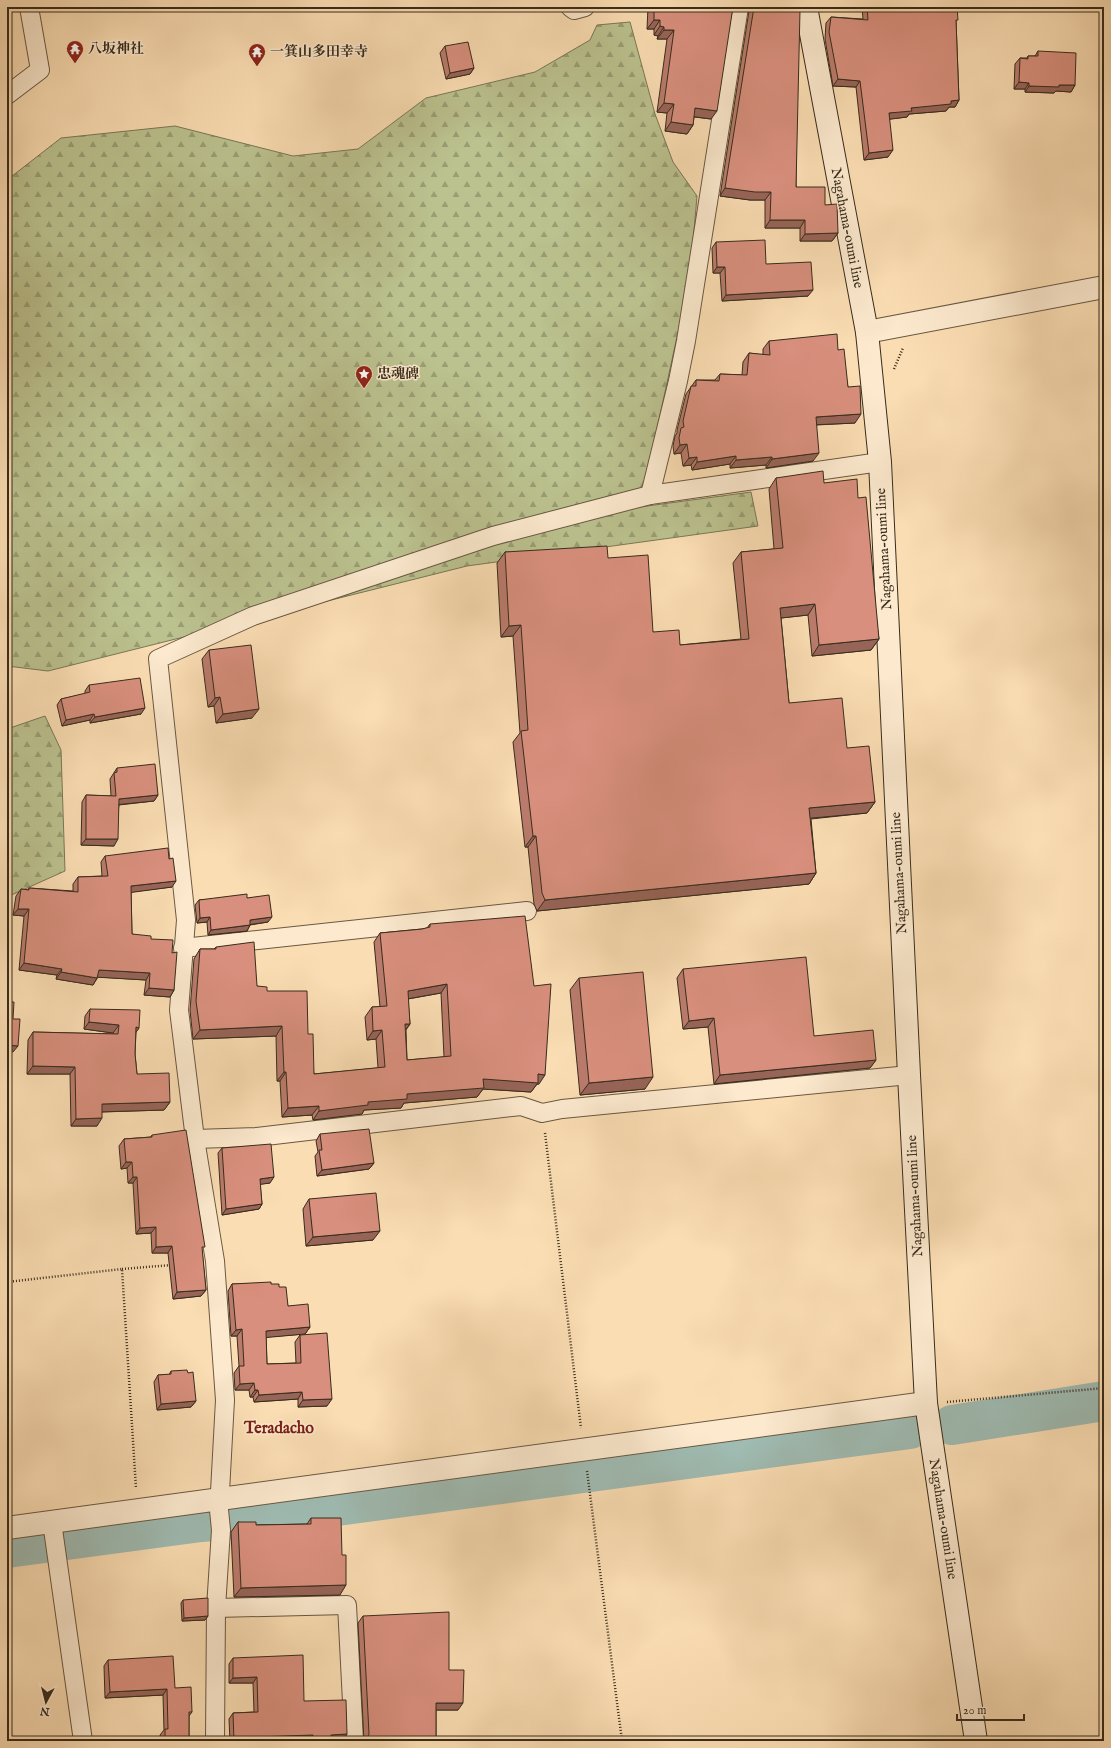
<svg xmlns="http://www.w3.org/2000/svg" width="1111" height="1748" font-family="'IM FELL English','Noto Serif JP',serif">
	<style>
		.forest { fill: url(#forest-firs); stroke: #7a7756 }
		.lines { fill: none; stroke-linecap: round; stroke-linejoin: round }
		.river { stroke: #9fbbb2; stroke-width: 40 }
		.minor-casing { stroke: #695842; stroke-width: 20 }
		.tertiary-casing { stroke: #695842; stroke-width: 24 }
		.secondary-casing { stroke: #382c1c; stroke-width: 24 }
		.path { stroke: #382c1c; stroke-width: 2.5; stroke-dasharray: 1 2; stroke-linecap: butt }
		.minor { stroke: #fce9ce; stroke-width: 18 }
		.tertiary { stroke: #fce9ce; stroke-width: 22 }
		.secondary { stroke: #fce9ce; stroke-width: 22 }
		.wall { fill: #ba7b6c; stroke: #382c1c; fill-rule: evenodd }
		.shaded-wall { fill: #976458; stroke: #382c1c }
		.building { fill: #d88f7d; stroke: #382c1c; fill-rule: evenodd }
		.labels { text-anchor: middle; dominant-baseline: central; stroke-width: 3; stroke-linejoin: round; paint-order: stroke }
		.poi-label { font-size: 14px; font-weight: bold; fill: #382c1c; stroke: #fce9ce; text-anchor: start }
		.street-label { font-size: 14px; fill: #382c1c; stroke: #fce9ce }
		.quarter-label { font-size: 16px; font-weight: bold; fill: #7a1f14; stroke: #fce9ce }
	</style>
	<defs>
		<pattern id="forest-firs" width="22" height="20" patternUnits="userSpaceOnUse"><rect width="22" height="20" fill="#bbc28f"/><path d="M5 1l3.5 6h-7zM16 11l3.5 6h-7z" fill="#999e74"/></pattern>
	</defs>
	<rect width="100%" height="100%" fill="#fbddb3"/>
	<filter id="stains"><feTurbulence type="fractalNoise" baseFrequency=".005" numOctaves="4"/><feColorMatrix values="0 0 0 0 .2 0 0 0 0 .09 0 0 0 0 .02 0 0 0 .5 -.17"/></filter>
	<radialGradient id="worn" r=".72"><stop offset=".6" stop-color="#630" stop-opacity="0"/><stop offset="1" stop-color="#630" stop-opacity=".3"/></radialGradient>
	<!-- forest -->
	<g class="forest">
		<polygon points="630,22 655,114 673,162 697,196 690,277 640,507 751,492 758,526 467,566 48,671 7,666 7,180 61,138 175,126 293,156 358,149 426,98 535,72 590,40 597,25"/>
		<polygon points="45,716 61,750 65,871 7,897 7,729"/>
	</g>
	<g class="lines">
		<!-- river -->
		<g class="river">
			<polyline points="952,1425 1104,1401"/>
			<polyline points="7,1548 201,1522 240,1519 910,1429"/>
		</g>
		<defs>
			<g id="minor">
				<polyline points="570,7 574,10 585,7"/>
				<polyline points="7,95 40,70 29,7"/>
				<polyline points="650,495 678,381 686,341 739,7"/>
				<polyline points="183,948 527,911"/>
				<polyline points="195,1139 257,1137 521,1106 542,1113 562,1109 909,1075"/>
				<polyline points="52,1522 83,1741"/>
				<polyline points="216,1608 347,1605 354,1741"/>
				<polyline points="215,1741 216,1608 221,1530 219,1510 225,1400 215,1261 195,1139 179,1010 186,920 158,659 253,616 493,536 650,495 880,462"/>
			</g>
			<g id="tertiary">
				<polyline points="867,332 1104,287"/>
				<polyline points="7,1528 926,1403"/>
			</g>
			<polyline id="secondary" points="806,7 867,332 880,462 909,1075 926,1403 976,1741"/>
		</defs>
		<!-- minor casing -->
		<use href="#minor" class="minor-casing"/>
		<!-- tertiary casing -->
		<use href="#tertiary" class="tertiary-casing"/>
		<!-- secondary casing -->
		<use href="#secondary" class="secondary-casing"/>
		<!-- path -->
		<g class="path">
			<polyline points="894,369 903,348"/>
			<polyline points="545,1133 581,1428"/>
			<polyline points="122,1269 172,1265"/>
			<polyline points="7,1282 122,1269 136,1488"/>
			<polyline points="947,1402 1104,1388"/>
			<polyline points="587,1471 622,1741"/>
		</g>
		<!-- minor -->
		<use href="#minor" class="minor"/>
		<!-- tertiary -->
		<use href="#tertiary" class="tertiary"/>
		<!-- secondary -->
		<use href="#secondary" class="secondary"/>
	</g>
	<!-- wall -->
	<g class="wall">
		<polygon points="648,7 733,7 711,119 694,117 693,125 687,134 665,131 667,113 657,112 667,39 657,39 658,36 654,35 654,29 647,29"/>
		<polygon points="752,7 796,7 796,187 825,205 838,233 832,241 800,241 800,228 765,228 765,200 750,200 720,196 749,11"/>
		<polygon points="862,7 957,7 956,22 959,100 955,107 949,107 946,111 909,114 907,117 889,119 888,157 864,160 856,87 833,86 825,39 826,23 831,17 863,19"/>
		<polygon points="445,46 474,68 470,74 446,79 440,53"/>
		<polygon points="1038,51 1075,85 1071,92 1056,91 1054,93 1025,92 1025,89 1014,89 1015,64 1020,58 1027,58 1028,56 1035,56"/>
		<polygon points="716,242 808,296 722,301 720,273 713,273 712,248"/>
		<polygon points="769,341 838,350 848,387 855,423 816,425 813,461 766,468 766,465 730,468 730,464 692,470 691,465 683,466 681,453 674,454 673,446 675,436 677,433 677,430 686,394 696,380 715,380 720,374 742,375 743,362 749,353 763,355 763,349"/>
		<polygon points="776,478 824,483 858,498 879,639 871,650 812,656 808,615 781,618 789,703 847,748 875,802 867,813 811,819 816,873 809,884 537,911 534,904 528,847 525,847 513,742 520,733 513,636 501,637 497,563 505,552 608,558 653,632 680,645 741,639 733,563 741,552 774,549 769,489"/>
		<polygon points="209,650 252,718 216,723 214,706 208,707 202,659"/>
		<polygon points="89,685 141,714 90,723 90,720 62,726 57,705 61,699 85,694 85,691"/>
		<polygon points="117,768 158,795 154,801 119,805 114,846 81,845 82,802 86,795 111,796 110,779"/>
		<polygon points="105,856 172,887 131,892 132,934 151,939 172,953 174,990 170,997 144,995 146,980 98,977 93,985 56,979 57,975 19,970 24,916 13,915 16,896 21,889 28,890 29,888 73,891 73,884 78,877 102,876 101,862"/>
		<polygon points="247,898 268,922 250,925 247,931 208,935 207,922 197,923 195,905 199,900"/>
		<path d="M430,924L539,1084H537L531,1092L483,1089L477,1097L404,1103L401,1108L364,1110L362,1114L313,1120L312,1115L282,1117L280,1081H277L276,1036L193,1039L190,1010L194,959L200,949H214L216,947L257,986L267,991L308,1034L314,1074L378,1068L376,1039L367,1040L365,1017L372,1007H380L374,942L380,933L422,929L427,928ZM441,993L444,1057L407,1060L406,1030L410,1024L408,999Z"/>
		<polygon points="683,969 814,1036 876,1060 870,1068 714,1084 708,1027 683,1029 677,978"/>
		<polygon points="579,978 645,1089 580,1095 570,990"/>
		<polygon points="90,1009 139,1028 136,1032 135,1054 137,1074 170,1102 164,1110 102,1112 97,1126 71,1126 70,1074 27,1074 28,1040 33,1032 113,1034 113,1033 84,1029 85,1016"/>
		<polygon points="320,1134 374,1163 369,1169 317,1176 315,1156 318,1152 316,1141"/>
		<polygon points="152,1135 202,1251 206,1290 201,1296 173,1299 168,1253 152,1253 151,1233 136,1234 133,1183 128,1183 127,1168 121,1169 119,1146 124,1139 151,1137"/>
		<polygon points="222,1148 270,1183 260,1184 262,1204 259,1209 222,1215 218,1153"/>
		<polygon points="309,1199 373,1240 306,1246 303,1209"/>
		<polygon points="232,1284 271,1284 279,1287 288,1306 310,1327 305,1334 266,1337 267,1364 296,1363 295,1342 300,1335 327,1406 298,1407 298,1399 254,1402 253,1397 250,1397 249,1390 235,1390 234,1373 239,1366 237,1336 231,1336 228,1291"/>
		<polygon points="171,1371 196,1401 191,1407 157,1410 154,1382 158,1375 169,1375"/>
		<polygon points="311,1518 340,1595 234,1597 231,1532 238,1522 256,1525 307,1524"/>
		<polygon points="183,1600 208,1616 205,1620 182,1621 181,1603"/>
		<polygon points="363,1616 449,1670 458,1710 436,1710 436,1741 364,1741 358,1623"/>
		<polygon points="233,1658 304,1701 347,1734 343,1740 331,1740 331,1741 230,1741 229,1719 233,1713 254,1712 253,1683 229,1683 229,1664"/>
		<polygon points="108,1660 175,1688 192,1712 189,1716 189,1741 161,1741 160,1735 164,1730 163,1695 105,1698 104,1666"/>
	</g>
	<!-- shaded-wall -->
	<g class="shaded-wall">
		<polygon points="654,20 660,20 654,29 647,29"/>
		<polygon points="660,26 664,27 658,36 654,35"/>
		<polygon points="664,30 674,30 667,39 657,39"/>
		<polygon points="474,68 470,74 446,79 450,73"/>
		<polygon points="838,79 860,81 856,87 833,86"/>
		<polygon points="1019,82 1029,83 1025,89 1014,89"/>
		<polygon points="1059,85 1075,85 1071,92 1056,91 1054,93 1025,92 1029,86"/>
		<polygon points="959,100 955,107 949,107 946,111 909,114 907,117 884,120 889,113 911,108 951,101"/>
		<polygon points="664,103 674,104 667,113 657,112"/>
		<polygon points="695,108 717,111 711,119 689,116"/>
		<polygon points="671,122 693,125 687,134 665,131"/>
		<polygon points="893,150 888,157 864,160 869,153"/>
		<polygon points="725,188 771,192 765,200 750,200 720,196"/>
		<polygon points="770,220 805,220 800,228 765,228"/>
		<polygon points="838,233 832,241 800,241 805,234"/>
		<polygon points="717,267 725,267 720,273 713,273"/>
		<polygon points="813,290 808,296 722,301 726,295"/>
		<polygon points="861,414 855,423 810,425 816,417"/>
		<polygon points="687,444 681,453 674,454 680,445"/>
		<polygon points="819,453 813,461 766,468 772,459"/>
		<polygon points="736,456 730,464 692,470 697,462"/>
		<polygon points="697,457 691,465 683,466 689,458"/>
		<polygon points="772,457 766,465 730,468 736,460"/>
		<polygon points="815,604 808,615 772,619 780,608"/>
		<polygon points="521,625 513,636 501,637 509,626"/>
		<polygon points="879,639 871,650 812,656 819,645"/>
		<polygon points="220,697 214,706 208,707 215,698"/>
		<polygon points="145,708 141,714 90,723 95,717"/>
		<polygon points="259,709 252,718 216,723 223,714"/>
		<polygon points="94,714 90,720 62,726 66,720"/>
		<polygon points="158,795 154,801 114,805 119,799"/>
		<polygon points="875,802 867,813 802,819 809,808"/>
		<polygon points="533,836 536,836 528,847 525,847"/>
		<polygon points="86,839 118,839 114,846 81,845"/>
		<polygon points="816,873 809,884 537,911 545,900"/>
		<polygon points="176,881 172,887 127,893 131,886"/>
		<polygon points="18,909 29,909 24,916 13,915"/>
		<polygon points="210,917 207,922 197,923 200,918"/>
		<polygon points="272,917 268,922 247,925 250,920"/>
		<polygon points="250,925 247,931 208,935 211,930"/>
		<polygon points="24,963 62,969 57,975 19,970"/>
		<polygon points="99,970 150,973 146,980 94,977"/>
		<polygon points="61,972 97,978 93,985 56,979"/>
		<polygon points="447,984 441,993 401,1000 408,991"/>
		<polygon points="149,988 174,990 170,997 144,995"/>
		<polygon points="714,1018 708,1027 683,1029 689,1021"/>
		<polygon points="89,1022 119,1025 113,1033 84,1029"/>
		<polygon points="405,1024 410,1024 403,1033"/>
		<polygon points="282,1026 276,1036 193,1039 200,1030"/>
		<polygon points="136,1027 139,1028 134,1035"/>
		<polygon points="382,1030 376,1039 367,1040 373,1031"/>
		<polygon points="7,1045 18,1046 13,1052 7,1051"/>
		<polygon points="876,1060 870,1068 714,1084 720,1075"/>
		<polygon points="33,1066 75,1067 70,1074 27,1074"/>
		<polygon points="284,1072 286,1072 280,1081 277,1081"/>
		<polygon points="538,1074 545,1075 539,1084 537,1084 531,1092 483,1089 477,1097 404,1103 401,1108 364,1110 362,1114 313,1120 319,1111 407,1094 483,1079"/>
		<polygon points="653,1077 645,1089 580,1095 589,1083"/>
		<polygon points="170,1102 164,1110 97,1112 102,1104"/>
		<polygon points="319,1106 312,1115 282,1117 288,1108"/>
		<polygon points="102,1118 97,1126 71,1126 76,1119"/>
		<polygon points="126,1162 132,1162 127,1168 121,1169"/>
		<polygon points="374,1163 369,1169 317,1176 322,1170"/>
		<polygon points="133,1177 137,1177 133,1183 128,1183"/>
		<polygon points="274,1177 270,1183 256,1185 260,1179"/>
		<polygon points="262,1204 259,1209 222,1215 226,1209"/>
		<polygon points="156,1227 151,1233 136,1234 140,1228"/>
		<polygon points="380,1231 373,1240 306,1246 313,1237"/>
		<polygon points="172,1246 168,1253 152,1253 156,1247"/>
		<polygon points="206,1290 201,1296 173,1299 177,1292"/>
		<polygon points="310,1327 305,1334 261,1338 266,1331"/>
		<polygon points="242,1329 237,1336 231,1336 236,1330"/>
		<polygon points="254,1383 249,1390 235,1390 240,1384"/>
		<polygon points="255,1390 258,1390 253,1397 250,1397"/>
		<polygon points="302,1392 298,1399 254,1402 259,1395"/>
		<polygon points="332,1399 327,1406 298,1407 303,1400"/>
		<polygon points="196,1401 191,1407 157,1410 161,1404"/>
		<polygon points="346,1585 340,1595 234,1597 241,1588"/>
		<polygon points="208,1616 205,1620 182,1621 184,1618"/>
		<polygon points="257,1677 253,1683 229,1683 233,1678"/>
		<polygon points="167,1689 163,1695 105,1698 110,1692"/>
		<polygon points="436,1703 463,1703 458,1710 431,1710"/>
		<polygon points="347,1734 343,1740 327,1740 331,1735"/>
		<polygon points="313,1735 309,1741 254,1741 257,1737"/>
	</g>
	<!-- building -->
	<g class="building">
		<polygon points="654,7 733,7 717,111 695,108 693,125 671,122 674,104 664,103 674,30 664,30 664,27 660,26 660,20 654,20"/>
		<polygon points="754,7 796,7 796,10 800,10 796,187 825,187 825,205 837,204 838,233 805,234 805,220 770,220 771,192 755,192 725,188"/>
		<polygon points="867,7 957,7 958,20 956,20 959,100 951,101 951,104 911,108 912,111 889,113 893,150 869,153 860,81 838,79 829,32 831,17 868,20"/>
		<polygon points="468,42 474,68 450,73 445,46"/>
		<polygon points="1038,51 1076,53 1075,85 1059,85 1059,87 1029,86 1029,83 1019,82 1020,58 1028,59 1028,56 1038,56"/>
		<polygon points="765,240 766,264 811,262 813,290 726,295 725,267 717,267 716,242"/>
		<polygon points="837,334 838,350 844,349 848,387 860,386 861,414 816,417 819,453 772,459 772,457 736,460 736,456 697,462 697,457 689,458 687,444 680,445 679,438 681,428 684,427 683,421 691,386 696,386 696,380 719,381 720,374 747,375 749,353 770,355 769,341"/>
		<polygon points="823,471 824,483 857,479 858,498 866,497 879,639 819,645 815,604 780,608 789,703 842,698 847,748 869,746 875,802 809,808 816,873 545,900 542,893 536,836 533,836 521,731 528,730 521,625 509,626 505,552 607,546 608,558 648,555 653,632 679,630 680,645 749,639 741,552 783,548 776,478"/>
		<polygon points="251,645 259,709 223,714 220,697 215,698 209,650"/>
		<polygon points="140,678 145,708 95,717 94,714 66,720 61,699 90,692 89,685"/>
		<polygon points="155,764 158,795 119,799 118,839 86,839 86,795 116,796 114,773 117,772 117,768"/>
		<polygon points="168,848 169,859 173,858 176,881 131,886 132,934 151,936 151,939 173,940 172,953 177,952 174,990 149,988 150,973 99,970 97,978 61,972 62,969 24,963 29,909 18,909 21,889 29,890 29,888 78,892 78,877 108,876 105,856"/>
		<polygon points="247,894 247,898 269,895 272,917 250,920 250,925 211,930 210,917 200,918 199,900"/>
		<path d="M525,916L534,986L551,984L545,1075L538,1074V1083L483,1079L484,1088L407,1094V1099L368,1102V1105L319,1111V1106L288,1108L286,1072H284L282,1026L200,1030L196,1001L200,949H216V947L254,942L257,986L267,987V991H307L308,1034H313L314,1074L385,1067L382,1030L373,1031L372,1007L387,1006L380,933L422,929L430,927V924ZM447,984L451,1056L407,1060L405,1024H410L408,991Z"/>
		<polygon points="806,957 814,1036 873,1030 876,1060 720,1075 714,1018 689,1021 683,969"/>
		<polygon points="643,972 653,1077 589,1083 579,978"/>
		<polygon points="7,1002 14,1002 13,1019 20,1019 18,1046 7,1045"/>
		<polygon points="90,1009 140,1010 139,1028 136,1027 135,1054 137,1074 169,1073 170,1102 102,1104 102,1118 76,1119 75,1067 33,1066 33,1032 118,1034 119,1025 89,1022"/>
		<polygon points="369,1129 374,1163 322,1170 319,1150 322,1150 320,1134"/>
		<polygon points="186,1130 205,1247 202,1247 206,1290 177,1292 172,1246 156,1247 156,1227 140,1228 137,1177 133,1177 132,1162 126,1162 124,1139 152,1137 152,1135"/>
		<polygon points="271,1144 274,1177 260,1179 262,1204 226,1209 222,1148"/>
		<polygon points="376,1193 380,1231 313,1237 309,1199"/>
		<polygon points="271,1282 271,1284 279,1284 279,1287 286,1287 288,1306 308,1304 310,1327 266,1331 267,1364 301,1363 300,1335 327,1333 332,1399 303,1400 302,1392 259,1395 258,1390 255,1390 254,1383 240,1384 239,1366 244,1366 242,1329 236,1330 232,1284"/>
		<polygon points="187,1370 188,1373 193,1372 196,1401 161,1404 158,1375 171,1374 171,1371"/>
		<polygon points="311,1518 341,1518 342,1555 346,1555 346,1585 241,1588 238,1522 256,1522 256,1525 311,1524"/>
		<polygon points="208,1598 208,1616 184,1618 183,1600"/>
		<polygon points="449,1612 449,1670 464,1670 463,1703 436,1703 436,1741 366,1741 369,1734 363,1616"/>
		<polygon points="303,1655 304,1701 346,1700 347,1734 331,1735 331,1741 313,1741 313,1735 257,1737 257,1741 234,1741 233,1713 258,1712 257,1677 233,1678 233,1658"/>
		<polygon points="173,1656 175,1688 191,1687 192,1712 189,1712 189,1741 165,1741 165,1729 168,1729 167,1689 110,1692 108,1660"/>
	</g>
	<!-- icons -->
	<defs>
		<symbol id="temple-pin" viewBox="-11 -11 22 30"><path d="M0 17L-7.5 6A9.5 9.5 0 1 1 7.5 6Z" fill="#8f2418" stroke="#fce9ce"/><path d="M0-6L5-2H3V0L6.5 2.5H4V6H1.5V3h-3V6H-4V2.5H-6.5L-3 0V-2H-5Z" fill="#fff"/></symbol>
		<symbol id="sight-pin" viewBox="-11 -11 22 30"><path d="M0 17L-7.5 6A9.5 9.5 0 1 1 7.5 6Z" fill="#8f2418" stroke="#fce9ce"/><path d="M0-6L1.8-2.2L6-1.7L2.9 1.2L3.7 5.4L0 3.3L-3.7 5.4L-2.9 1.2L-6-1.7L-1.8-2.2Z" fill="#fff"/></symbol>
	</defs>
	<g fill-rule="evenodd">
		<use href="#temple-pin" x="65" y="39" width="20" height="27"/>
		<use href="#temple-pin" x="247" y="42" width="20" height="27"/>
		<use href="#sight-pin" x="354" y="364" width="20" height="27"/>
	</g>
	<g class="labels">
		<!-- poi labels -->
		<g class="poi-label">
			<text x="88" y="49">八坂神社</text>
			<text x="270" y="52">一箕山多田幸寺</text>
			<text x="377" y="374">忠魂碑</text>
		</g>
		<!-- street labels -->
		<g class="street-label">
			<text transform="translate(847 228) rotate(79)">Nagahama-oumi line</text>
			<text transform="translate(884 549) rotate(-93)">Nagahama-oumi line</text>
			<text transform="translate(899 873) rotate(-93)">Nagahama-oumi line</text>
			<text transform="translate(915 1196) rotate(-93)">Nagahama-oumi line</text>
			<text transform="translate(943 1519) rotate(81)">Nagahama-oumi line</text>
		</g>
		<!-- quarter labels -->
		<g class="quarter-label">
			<text x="279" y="1429">Teradacho</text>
		</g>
	</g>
	<!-- margin -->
	<rect width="1111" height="1748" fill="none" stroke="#fbddb3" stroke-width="24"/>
	<rect x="8" y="8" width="1095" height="1732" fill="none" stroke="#382c1c" stroke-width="2"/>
	<rect x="12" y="12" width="1087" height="1724" fill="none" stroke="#382c1c"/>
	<!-- north arrow -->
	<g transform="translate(46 1702) rotate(187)" stroke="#fce9ce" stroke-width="3" paint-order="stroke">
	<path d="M0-3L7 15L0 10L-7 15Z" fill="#382c1c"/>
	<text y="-6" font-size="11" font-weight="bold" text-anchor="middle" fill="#382c1c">N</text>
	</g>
	<!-- scale -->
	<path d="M957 1714v6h67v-6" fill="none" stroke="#382c1c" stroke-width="2"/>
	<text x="963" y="1714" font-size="12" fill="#382c1c" stroke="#fce9ce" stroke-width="3" paint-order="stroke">20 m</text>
	<rect width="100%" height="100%" filter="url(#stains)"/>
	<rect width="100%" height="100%" fill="url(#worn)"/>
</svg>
